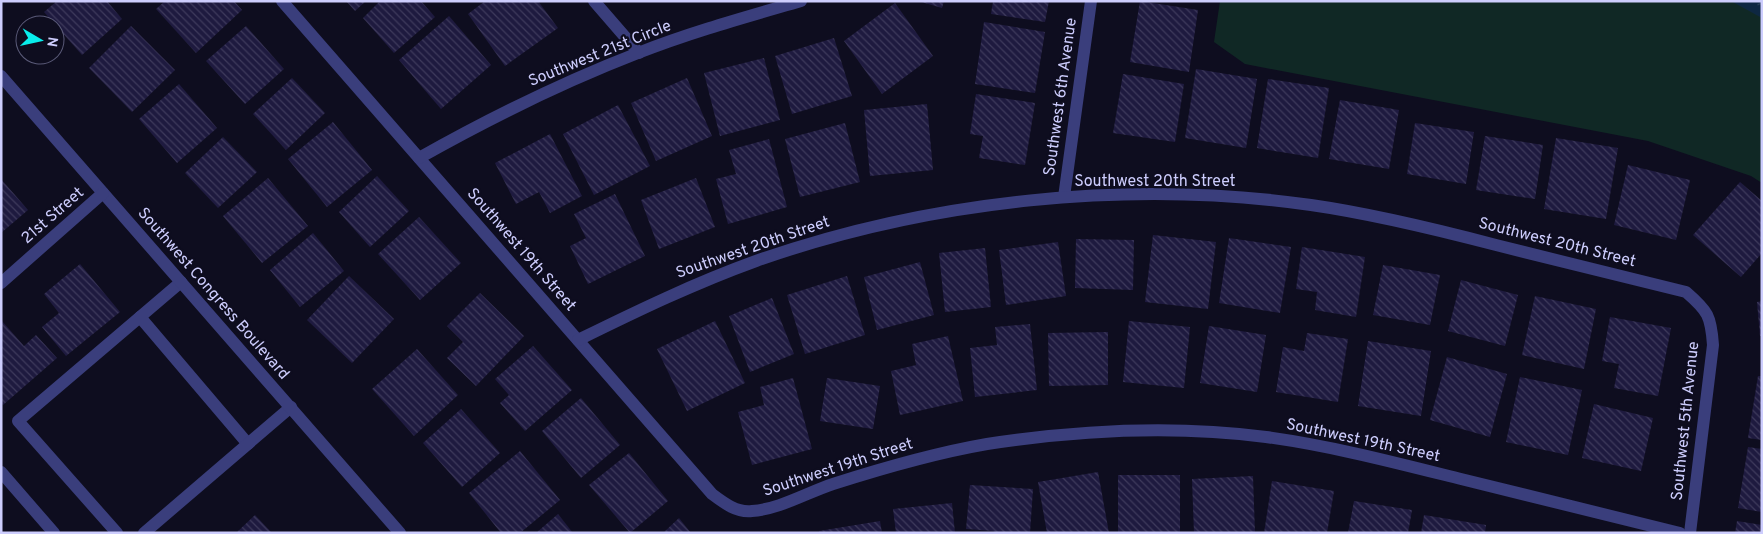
<svg xmlns="http://www.w3.org/2000/svg" width="1763" height="534" font-family="Overpass,sans-serif">
	<style>
		.green { fill: #102825 }
		.water { fill: url(#water-ripples) }
		.building { fill: url(#building-back-hatch) }
		.lines { fill: none; stroke-linecap: round; stroke-linejoin: round }
		.service { stroke: #3a3e7c; stroke-width: 12 }
		.minor { stroke: #3a3e7c; stroke-width: 12 }
		.labels { text-anchor: middle; dominant-baseline: central; stroke-width: 4.5; stroke-linejoin: round; paint-order: stroke }
		.street-label { font-size: 16px; fill: #cdcdfd; stroke: #0e0d1f }
	</style>
	<defs>
		<pattern id="water-ripples" width="26" height="14" patternUnits="userSpaceOnUse" patternTransform="scale(1.25)"><rect width="26" height="14" fill="#0e2742"/><path d="M2 4q2-2 4 0t4 0M15 11q2-2 4 0t4 0" fill="none" stroke="#30455e"/></pattern>
		<pattern id="building-back-hatch" width="6" height="6" patternUnits="userSpaceOnUse" patternTransform="scale(1.25)"><rect width="6" height="6" fill="#1e1a3f"/><path d="M-1 5l2 2M0 0l6 6M5-1l2 2" fill="none" stroke="#3e3a5c"/></pattern>
	</defs>
	<rect width="100%" height="100%" fill="#0e0d1f"/>
	<!-- green -->
	<polygon class="green" points="1220,1 1762,1 1762,183 1751,176 1648,141 1245,64 1214,42"/>
	<!-- water -->
	<polygon class="water" points="1731,1 1762,1 1762,18"/>
	<!-- building -->
	<g class="building">
		<polygon points="57,1 107,1 122,19 82,55 44,12"/>
		<polygon points="165,1 234,1 242,10 196,53 156,9"/>
		<polygon points="346,1 366,1 355,11"/>
		<polygon points="380,1 421,1 435,17 394,53 363,18"/>
		<polygon points="485,1 538,1 558,28 505,66 468,14"/>
		<polygon points="918,1 944,1 942,8"/>
		<polygon points="993,1 1049,1 1045,22 991,14"/>
		<polygon points="1140,1 1198,10 1189,72 1130,62"/>
		<polygon points="895,3 933,56 882,94 844,41"/>
		<polygon points="449,16 491,65 441,109 399,60"/>
		<polygon points="984,22 1045,32 1035,93 975,84"/>
		<polygon points="131,26 175,70 132,112 89,68"/>
		<polygon points="246,26 284,69 245,104 206,61"/>
		<polygon points="834,38 852,96 792,114 775,56"/>
		<polygon points="764,58 780,120 720,136 704,73"/>
		<polygon points="1196,69 1257,79 1246,148 1185,138"/>
		<polygon points="1123,74 1184,84 1175,142 1113,133"/>
		<polygon points="292,78 325,113 286,150 253,114"/>
		<polygon points="687,78 712,136 656,161 631,103"/>
		<polygon points="1268,79 1329,88 1318,158 1257,148"/>
		<polygon points="179,84 217,128 177,163 139,119"/>
		<polygon points="976,94 1035,103 1025,165 979,158 983,136 970,134"/>
		<polygon points="1340,100 1399,110 1389,169 1329,159"/>
		<polygon points="927,104 933,170 870,176 864,110"/>
		<polygon points="618,105 650,166 594,195 563,134"/>
		<polygon points="333,122 372,170 327,207 288,159"/>
		<polygon points="845,123 860,182 800,197 785,139"/>
		<polygon points="1415,123 1474,132 1466,184 1407,174"/>
		<polygon points="550,134 582,196 550,213 539,192 516,204 495,163"/>
		<polygon points="1485,136 1543,145 1535,199 1476,190"/>
		<polygon points="223,137 257,172 218,208 185,173"/>
		<polygon points="1556,138 1618,148 1606,219 1544,209"/>
		<polygon points="769,139 787,207 728,224 716,179 736,174 729,150"/>
		<polygon points="1628,165 1690,180 1676,240 1614,225"/>
		<polygon points="377,176 409,211 370,247 339,212"/>
		<polygon points="268,178 308,226 262,263 223,216"/>
		<polygon points="696,178 715,227 659,249 641,200"/>
		<polygon points="1,179 28,210 1,233"/>
		<polygon points="1740,182 1762,201 1762,253 1741,277 1693,235"/>
		<polygon points="615,194 645,256 588,284 570,246 586,238 574,214"/>
		<polygon points="419,217 461,263 420,300 378,254"/>
		<polygon points="313,233 344,271 300,307 270,270"/>
		<polygon points="1153,235 1216,242 1208,309 1145,302"/>
		<polygon points="1229,238 1291,247 1280,313 1219,303"/>
		<polygon points="1076,239 1134,240 1133,290 1075,288"/>
		<polygon points="1058,242 1066,296 1006,305 999,250"/>
		<polygon points="1302,247 1365,257 1356,317 1315,310 1317,292 1296,289"/>
		<polygon points="985,248 991,307 945,312 939,253"/>
		<polygon points="920,262 934,315 877,330 864,277"/>
		<polygon points="80,264 120,312 66,356 42,327 59,313 44,294"/>
		<polygon points="1383,265 1440,275 1430,325 1373,315"/>
		<polygon points="349,276 394,319 352,363 307,320"/>
		<polygon points="847,276 865,335 805,354 787,295"/>
		<polygon points="1461,280 1518,295 1505,346 1448,331"/>
		<polygon points="480,293 524,336 476,386 447,358 463,342 447,326"/>
		<polygon points="1535,296 1596,309 1584,369 1522,355"/>
		<polygon points="772,298 794,354 750,372 729,316"/>
		<polygon points="1762,301 1762,336 1760,336 1757,302"/>
		<polygon points="1610,317 1671,328 1658,396 1614,388 1619,364 1602,361"/>
		<polygon points="2,321 24,346 36,335 57,358 3,405 1,403"/>
		<polygon points="715,321 745,383 687,411 657,349"/>
		<polygon points="1129,321 1190,327 1184,388 1123,382"/>
		<polygon points="1030,324 1037,390 975,397 970,348 997,345 995,327"/>
		<polygon points="1209,326 1266,335 1257,392 1200,383"/>
		<polygon points="1108,332 1108,385 1049,386 1048,333"/>
		<polygon points="1307,333 1348,339 1338,402 1276,392 1283,347 1304,351"/>
		<polygon points="948,336 963,401 900,415 891,371 916,365 912,344"/>
		<polygon points="1368,341 1431,351 1421,416 1358,406"/>
		<polygon points="533,346 572,390 525,431 500,403 509,395 495,379"/>
		<polygon points="417,349 458,395 414,436 372,389"/>
		<polygon points="1447,357 1507,374 1490,437 1430,420"/>
		<polygon points="1758,376 1762,376 1762,440 1748,438"/>
		<polygon points="1520,377 1582,390 1568,455 1506,442"/>
		<polygon points="793,378 812,449 752,465 738,412 764,405 760,387"/>
		<polygon points="827,378 880,386 873,429 820,421"/>
		<polygon points="581,398 620,445 581,478 542,431"/>
		<polygon points="1594,404 1653,418 1641,471 1582,458"/>
		<polygon points="461,409 500,453 462,487 423,443"/>
		<polygon points="1748,447 1762,449 1762,512 1738,508"/>
		<polygon points="520,451 560,500 520,533 501,533 469,493"/>
		<polygon points="629,453 668,501 630,533 589,485"/>
		<polygon points="1098,472 1109,533 1047,533 1038,482"/>
		<rect x="1118" y="475" width="62" height="58"/>
		<polygon points="1253,476 1255,533 1194,533 1192,479"/>
		<polygon points="1272,481 1334,491 1327,533 1264,533"/>
		<polygon points="970,485 1033,489 1030,533 993,533 994,531 966,529"/>
		<polygon points="1354,501 1412,510 1408,533 1348,533"/>
		<polygon points="952,503 955,533 896,533 893,509"/>
		<polygon points="558,514 573,533 536,533"/>
		<polygon points="255,515 272,533 236,533"/>
		<polygon points="1424,515 1486,525 1485,533 1421,533"/>
		<polygon points="679,518 691,533 663,533"/>
		<polygon points="880,521 882,533 819,533 819,531"/>
		<polygon points="1737,521 1762,525 1762,533 1735,533"/>
	</g>
	<g class="lines">
		<!-- service -->
		<g class="service">
			<polyline points="140,317 248,444"/>
			<polyline points="117,533 18,421 181,282"/>
			<polyline points="144,533 291,407"/>
		</g>
		<!-- minor -->
		<g class="minor">
			<path d="M282,1L712,494C724,503 737,513 752,511C780,509 806,493 833,484C883,468 935,453 987,444C1079,430 1174,425 1266,437C1332,446 1397,463 1461,479C1534,497 1607,515 1680,533"/>
			<polyline points="594,1 639,53"/>
			<polyline points="1,76 400,533"/>
			<path d="M419,158C490,118 563,82 638,53C691,32 746,17 801,1"/>
			<polyline points="1064,197 1091,1"/>
			<polyline points="1,283 103,193"/>
			<path d="M578,340C637,311 695,283 756,261C929,200 1130,179 1311,205C1374,214 1435,229 1496,245C1559,261 1622,276 1686,292C1708,311 1711,316 1713,345L1690,533"/>
			<polyline points="1,472 54,533"/>
		</g>
	</g>
	<g class="labels">
		<!-- street labels -->
		<g class="street-label">
			<text transform="translate(600 54) rotate(-22)">Southwest 21st Circle</text>
			<text transform="translate(1061 97) rotate(-82)">Southwest 6th Avenue</text>
			<text x="1155" y="182">Southwest 20th Street</text>
			<text transform="translate(53 216) rotate(-41)">21st Street</text>
			<text transform="translate(1557 243) rotate(14)">Southwest 20th Street</text>
			<text transform="translate(753 248) rotate(-19)">Southwest 20th Street</text>
			<text transform="translate(521 250) rotate(49)">Southwest 19th Street</text>
			<text transform="translate(213 294) rotate(49)">Southwest Congress Boulevard</text>
			<text transform="translate(1686 421) rotate(-84)">Southwest 5th Avenue</text>
			<text transform="translate(1363 441) rotate(12)">Southwest 19th Street</text>
			<text transform="translate(838 468) rotate(-18)">Southwest 19th Street</text>
		</g>
	</g>
	<!-- border -->
	<rect width="1763" height="534" fill="none" stroke="#cdcdfd" stroke-width="5"/>
	<!-- north arrow -->
	<g transform="translate(40 40) rotate(99)"><circle r="24" fill="#0e0d1f" stroke="#5a5a78"/>
	<path d="M0-4L9 19L0 12L-9 19Z" fill="#09edec"/>
	<text y="-8" font-size="14" font-weight="bold" text-anchor="middle" fill="#cdcdfd">N</text>
	</g>
</svg>
